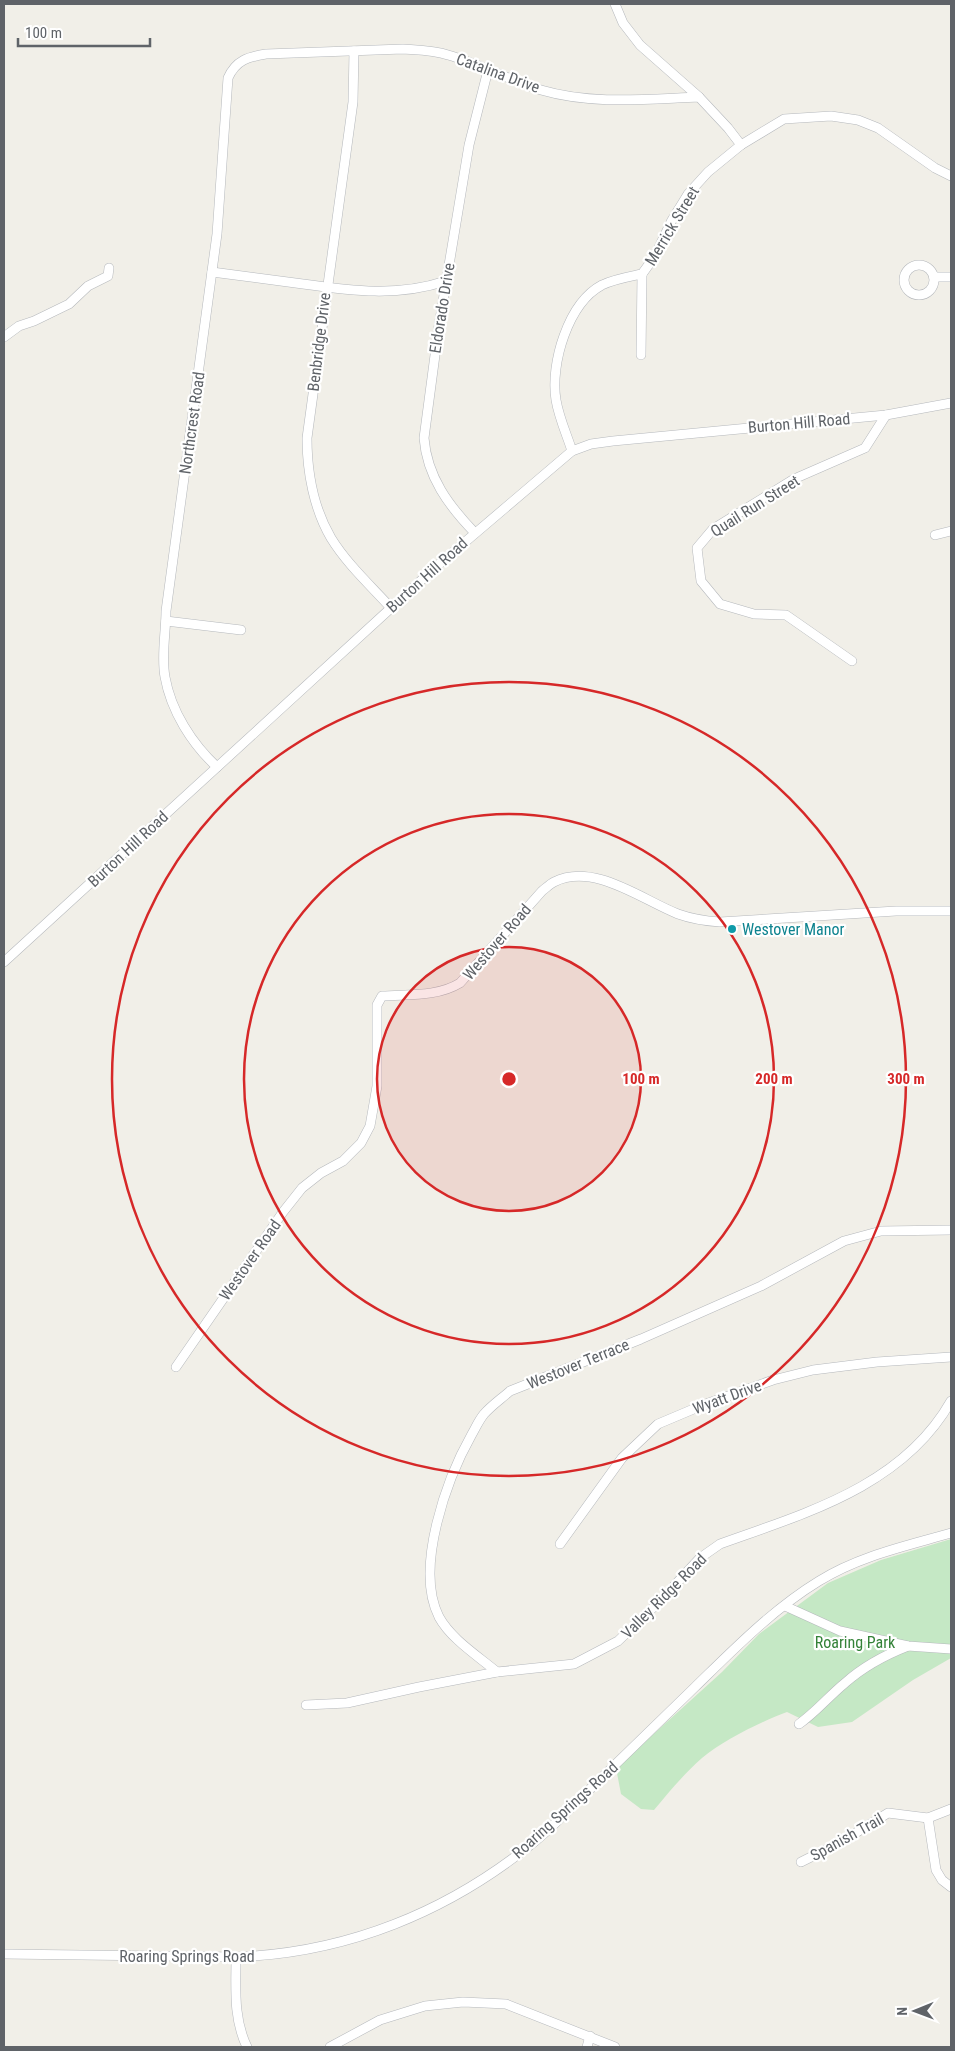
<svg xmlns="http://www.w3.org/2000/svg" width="955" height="2051" font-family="'Roboto Condensed',sans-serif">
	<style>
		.green { fill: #c5e8c5 }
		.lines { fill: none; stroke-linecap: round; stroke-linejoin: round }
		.minor-casing { stroke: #b5b8bc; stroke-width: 10 }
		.minor { stroke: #fff; stroke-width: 9 }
		.ring { fill: none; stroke: #d62828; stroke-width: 2.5 }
		.culture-dot { fill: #0f9aa8; stroke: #fff; stroke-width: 2 }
		.labels { text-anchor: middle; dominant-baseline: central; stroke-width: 4.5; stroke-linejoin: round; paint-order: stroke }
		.street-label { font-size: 16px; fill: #5f6368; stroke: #fff }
		.culture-label { font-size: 16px; fill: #0d838f; stroke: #fff; text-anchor: start }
		.park-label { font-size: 16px; fill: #348238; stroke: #fff }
		.centre { fill: #d62828; stroke: #fff; stroke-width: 2.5 }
		.ring-label { font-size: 15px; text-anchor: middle; font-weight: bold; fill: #d62828; stroke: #fff; stroke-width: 4.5; stroke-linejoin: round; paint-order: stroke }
	</style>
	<rect width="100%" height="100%" fill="#f1efe8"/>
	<!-- green -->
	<path class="green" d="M951,1539V1658L913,1680L852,1722L818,1727L787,1712C760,1722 724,1740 702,1758C684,1774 669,1792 654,1810L641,1809L621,1794L616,1768L722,1672L759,1634L828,1583L881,1560Z"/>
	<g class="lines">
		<defs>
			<g id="minor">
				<polyline points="615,4 623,23 640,45 699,97"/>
				<path d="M354,51L353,102L307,438C307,472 314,509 331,538C347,564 370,585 391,608"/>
				<circle cx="919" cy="280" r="15"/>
				<path d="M212,272C242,276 272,280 303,284C353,291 397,297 446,281"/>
				<polyline points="934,277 951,277"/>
				<polyline points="4,337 19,326 34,321 69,304 88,286 108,276 109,268"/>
				<polyline points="641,355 642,274"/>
				<path d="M572,451C567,435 559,418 556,400C550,364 568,303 602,285C615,279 628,277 642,274L655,256L672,220L688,194L708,172L741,145L784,119L831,116L858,120L878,128L935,168L951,176"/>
				<path d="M475,533C449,506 427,477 424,438L439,325L469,145L488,70"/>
				<polyline points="935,535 951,531"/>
				<polyline points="166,621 241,630"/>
				<polyline points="852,661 786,615 754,614 720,604 701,581 697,548 713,529 794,479 865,448 886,415"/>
				<path d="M217,767C192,744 171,711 165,677C161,656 166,632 166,611L217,234L228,78C236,60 248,57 266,54L403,49C418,50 434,50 448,55C480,64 509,80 541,90C592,105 646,99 699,97L728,128L741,145"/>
				<polyline points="4,962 438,565 572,451 591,444 613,441 886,415 951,403"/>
				<path d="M176,1367L283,1212L302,1188L321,1173L343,1161L361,1143L370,1126L377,1086V1005L382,996C409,994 437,997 460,983L542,891C546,888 550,884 554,882C594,862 642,900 678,914C692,919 705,921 720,922L896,911H951"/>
				<polyline points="560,1544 622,1458 658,1424 703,1405 773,1380 813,1370 877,1362 951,1357"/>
				<polyline points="785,1606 840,1631 908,1646 951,1649"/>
				<path d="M497,1672C478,1656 451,1639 439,1617C414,1568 447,1478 472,1434C476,1427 479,1420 484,1414C492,1405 501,1399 510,1391L641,1339L761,1286L844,1241L881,1231L951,1230"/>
				<path d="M306,1705L347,1703L419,1687L497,1672L574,1664L618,1641L660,1601L700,1558L720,1544C806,1513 903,1486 951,1401"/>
				<path d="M799,1724C816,1712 829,1696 845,1683C864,1666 885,1655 908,1646"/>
				<polyline points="928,1818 936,1870 942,1880 951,1887"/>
				<polyline points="801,1862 841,1842 888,1813 928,1818 951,1809"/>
				<path d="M4,1954L236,1957C347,1953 448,1912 534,1842C553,1827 570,1808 587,1792C623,1757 659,1722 695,1687C733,1650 773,1609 819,1581C859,1556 906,1546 951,1533"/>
				<path d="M236,1957C236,1988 233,2018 247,2047"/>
				<polyline points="330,2047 380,2020 425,2006 463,2002 506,2004 615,2047"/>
				<polyline points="587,2047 590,2036"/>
			</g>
		</defs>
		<!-- minor casing -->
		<use href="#minor" class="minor-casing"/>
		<!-- minor -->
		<use href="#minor" class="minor"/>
	</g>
	<!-- distance rings -->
	<circle cx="509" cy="1079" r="132" fill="#d62828" fill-opacity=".12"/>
	<g class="ring">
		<circle cx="509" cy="1079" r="132"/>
		<circle cx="509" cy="1079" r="265"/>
		<circle cx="509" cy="1079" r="397"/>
	</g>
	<!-- markers -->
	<circle class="culture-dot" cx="732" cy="929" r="5"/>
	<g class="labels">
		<!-- street labels -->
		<g class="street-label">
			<text transform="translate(498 73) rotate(20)">Catalina Drive</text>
			<text transform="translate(672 226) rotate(-59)">Merrick Street</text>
			<text transform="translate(442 308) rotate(-81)">Eldorado Drive</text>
			<text transform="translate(319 342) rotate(-83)">Benbridge Drive</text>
			<text transform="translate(192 423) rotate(-82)">Northcrest Road</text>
			<text transform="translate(799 423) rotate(-5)">Burton Hill Road</text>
			<text transform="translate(755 506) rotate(-32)">Quail Run Street</text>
			<text transform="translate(427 575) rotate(-42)">Burton Hill Road</text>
			<text transform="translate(128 849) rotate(-43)">Burton Hill Road</text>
			<text transform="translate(497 942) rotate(-49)">Westover Road</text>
			<text transform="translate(250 1260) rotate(-55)">Westover Road</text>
			<text transform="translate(578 1364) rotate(-22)">Westover Terrace</text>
			<text transform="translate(727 1397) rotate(-20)">Wyatt Drive</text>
			<text transform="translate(664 1596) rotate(-45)">Valley Ridge Road</text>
			<text transform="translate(565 1810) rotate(-42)">Roaring Springs Road</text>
			<text transform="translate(847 1837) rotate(-29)">Spanish Trail</text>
			<text x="187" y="1956">Roaring Springs Road</text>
		</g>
		<!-- culture labels -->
		<g class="culture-label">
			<text x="742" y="929">Westover Manor</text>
		</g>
		<!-- park labels -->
		<g class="park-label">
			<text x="855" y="1642">Roaring Park</text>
		</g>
	</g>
	<circle cx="509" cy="1079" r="8" class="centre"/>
	<g class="ring-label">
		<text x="641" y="1084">100 m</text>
		<text x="774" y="1084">200 m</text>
		<text x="906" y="1084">300 m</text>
	</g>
	<!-- border -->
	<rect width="955" height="2051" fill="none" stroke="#5f6368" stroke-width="10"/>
	<!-- north arrow -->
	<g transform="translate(915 2011) rotate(269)" stroke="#ffffff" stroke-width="4" paint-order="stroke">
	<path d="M0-4L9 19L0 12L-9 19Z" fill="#5f6368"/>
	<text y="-8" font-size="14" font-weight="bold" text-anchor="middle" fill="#5f6368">N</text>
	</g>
	<!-- scale -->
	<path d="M18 38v8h132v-8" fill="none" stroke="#5f6368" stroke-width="2.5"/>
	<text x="25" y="38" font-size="15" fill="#5f6368" stroke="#ffffff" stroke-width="4" paint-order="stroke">100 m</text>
</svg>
